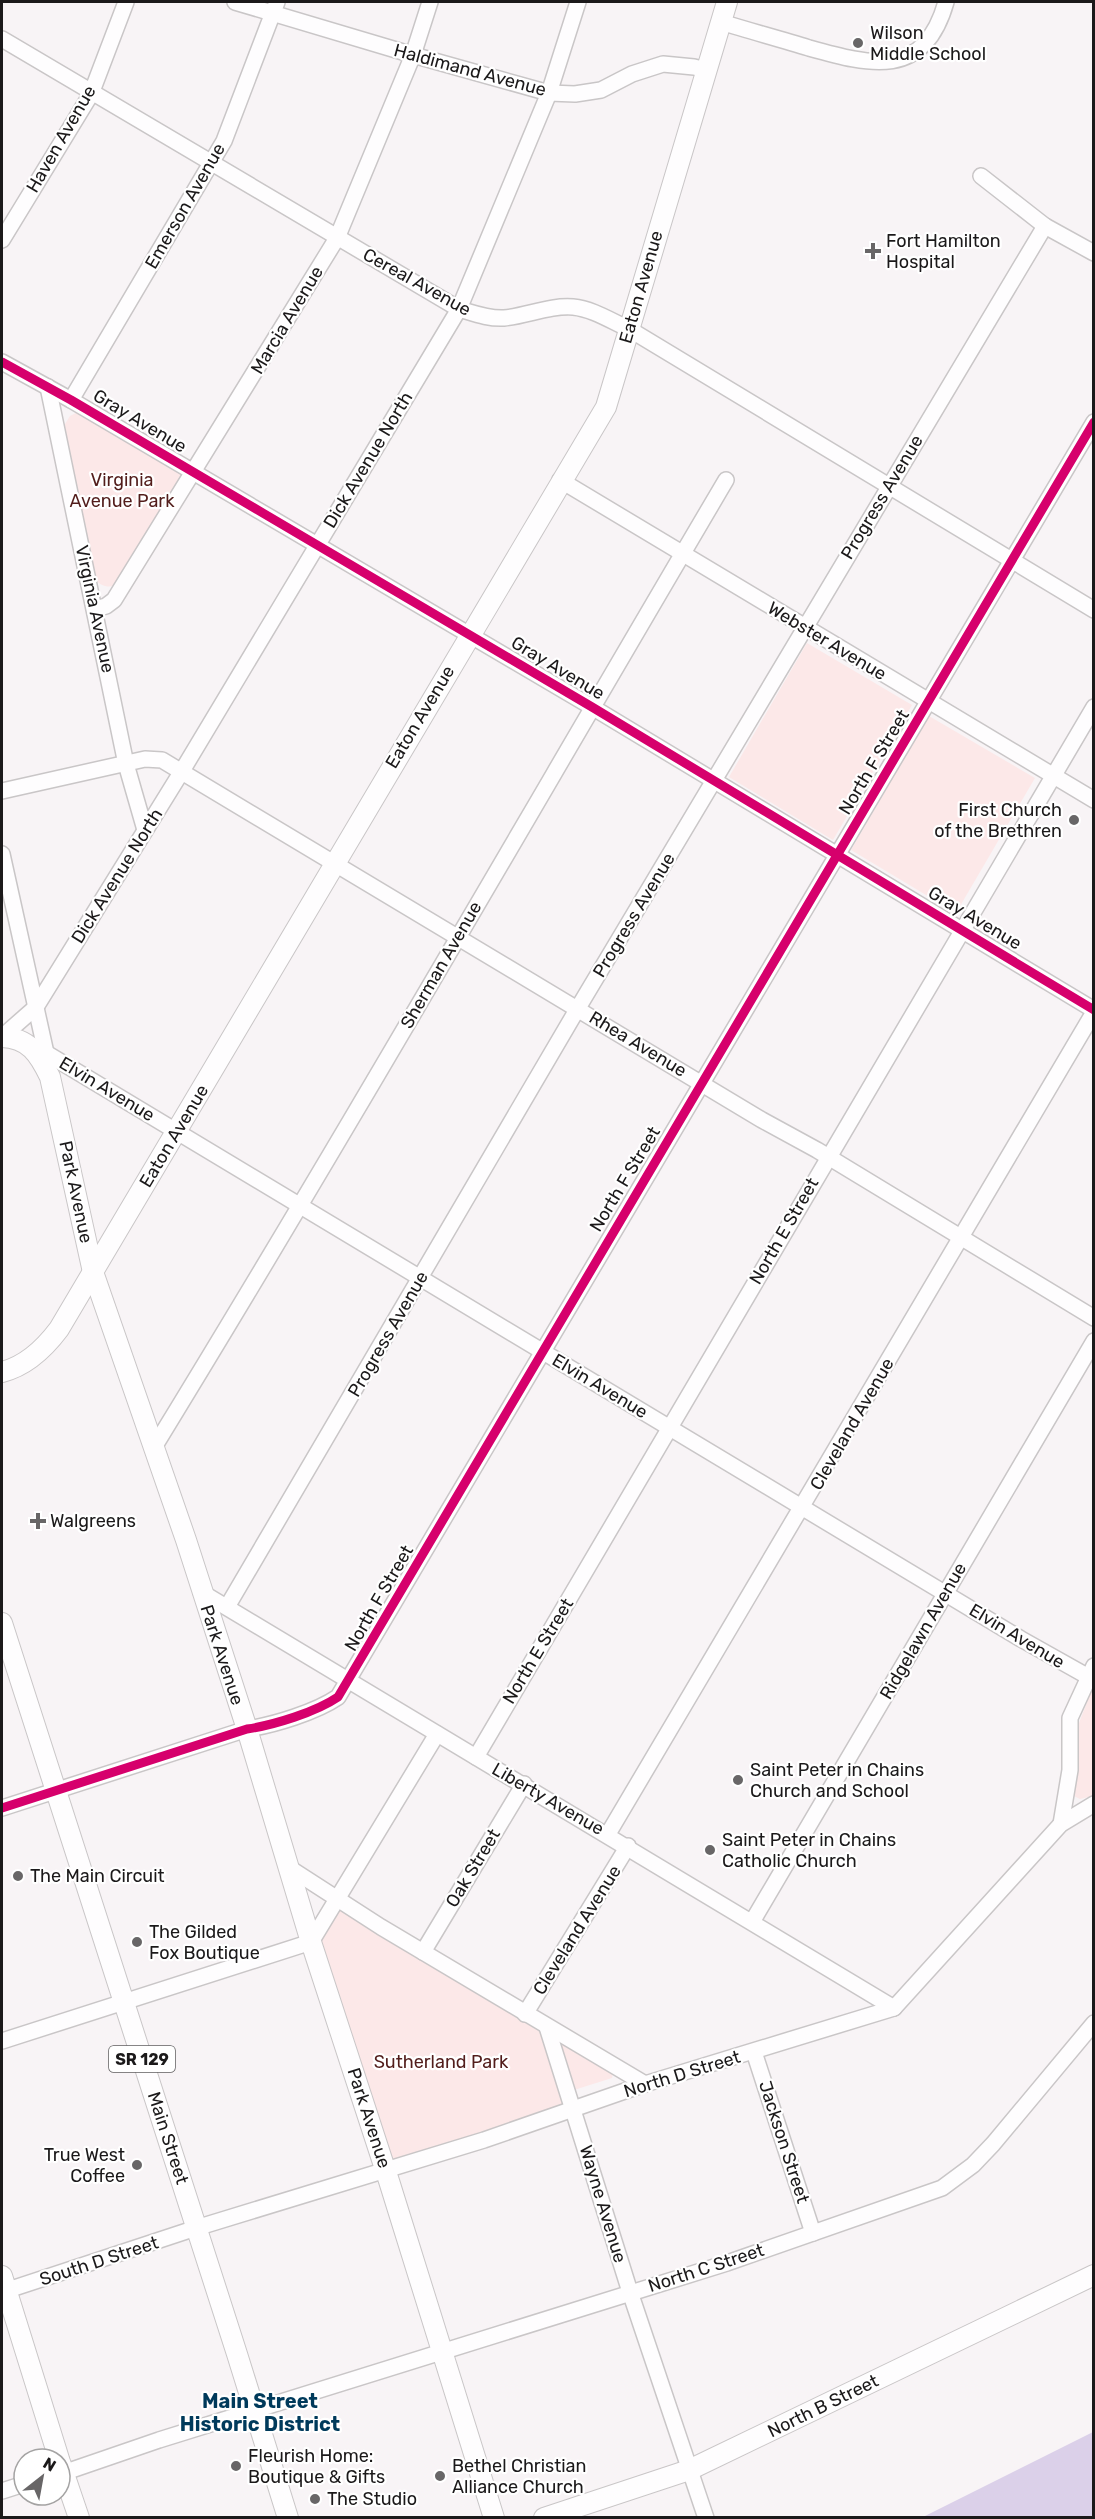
<svg xmlns="http://www.w3.org/2000/svg" width="1095" height="2519" font-family="Rubik,sans-serif">
	<style>
		.green { fill: #fce8e8 }
		.water { fill: #dbd0e9 }
		.lines { fill: none; stroke-linecap: round; stroke-linejoin: round }
		.minor-casing { stroke: #c9c6c7; stroke-width: 18 }
		.major-casing { stroke: #c9c6c7; stroke-width: 22 }
		.minor { stroke: #fefdfe; stroke-width: 15 }
		.major { stroke: #fefdfe; stroke-width: 20 }
		.cycleway-casing { stroke: #fff; stroke-width: 13 }
		.cycleway { stroke: #d6006c; stroke-width: 9 }
		.poi-dot { fill: #686667; stroke: #fff; stroke-width: 2 }
		.labels { text-anchor: middle; dominant-baseline: central; stroke-width: 4.5; stroke-linejoin: round; paint-order: stroke }
		.shield { fill: #fff; stroke: #5f5e5f; stroke-width: 1.5 }
		.shield-label { font-size: 16px; font-weight: bold; fill: #1b191a }
		.poi-label { font-size: 18px; fill: #1b191a; stroke: #fff; text-anchor: start }
		.street-label { font-size: 18px; fill: #1b191a; stroke: #fff }
		.park-label { font-size: 18px; fill: #521d1b; stroke: #fff }
		.neighbourhood-label { font-size: 20px; font-weight: bold; fill: #003a5b; stroke: #fff }
	</style>
	<rect width="100%" height="100%" fill="#f8f4f6"/>
	<!-- green -->
	<g class="green">
		<path d="M76,413L86,414L181,472V481L122,582C110,589 104,588 94,579L62,429L70,416Z"/>
		<polygon points="807,643 912,705 833,840 729,777"/>
		<polygon points="929,716 1035,778 956,913 851,850"/>
		<polygon points="1092,1689 1093,1796 1080,1799 1074,1796 1073,1792 1076,1731"/>
		<polygon points="338,1899 547,2027 574,2108 386,2169 311,1942"/>
		<polygon points="567,2043 613,2071 612,2078 574,2090 561,2049 562,2044"/>
	</g>
	<!-- water -->
	<polygon class="water" points="1093,2432 1093,2517 923,2517"/>
	<g class="lines">
		<defs>
			<g id="minor">
				<polyline points="235,2 413,55 549,93 575,94 601,90 632,74 663,64 694,67 706,70"/>
				<path d="M721,22C750,31 780,39 809,48C870,65 924,80 946,2"/>
				<path d="M2,39L459,309C473,313 488,319 504,318C527,316 550,305 573,307C593,309 611,321 629,329L1094,610"/>
				<polyline points="981,176 1045,226 1094,253"/>
				<polyline points="2,240 91,94 126,2"/>
				<polyline points="2,362 71,400 592,707 1094,1010"/>
				<polyline points="48,387 126,764 145,830"/>
				<polyline points="71,400 224,141 277,2"/>
				<polyline points="560,480 1094,800"/>
				<polyline points="96,609 106,606 114,600 337,238 413,55 430,2"/>
				<polyline points="2,791 145,759 162,760 762,1120 817,1150 1094,1318"/>
				<polyline points="2,854 48,1062"/>
				<polyline points="2,1037 36,1007 182,771 459,309 549,93 578,2"/>
				<polyline points="46,1053 1021,1639 1094,1680"/>
				<path d="M153,1449C349,1129 535,804 726,480"/>
				<polyline points="201,1592 894,2008"/>
				<polyline points="227,1607 578,1008 1045,226"/>
				<polyline points="476,1757 1094,707"/>
				<path d="M2,1808L247,1729C274,1725 316,1712 338,1697L1094,422"/>
				<polyline points="1061,1824 1070,1770 1070,1718 1094,1666"/>
				<path d="M608,1834C771,1561 931,1286 1094,1012"/>
				<polyline points="288,1867 381,1927 645,2084"/>
				<polyline points="752,1922 1094,1341"/>
				<polyline points="423,1952 524,1784"/>
				<polyline points="525,2014 628,1846"/>
				<polyline points="547,2027 630,2292 706,2518"/>
				<polyline points="2,2041 311,1942 437,1734"/>
				<polyline points="754,2052 813,2233"/>
				<polyline points="2,2292 196,2228 484,2140 645,2084 894,2008 1061,1824 1094,1804"/>
				<polyline points="60,2474 159,2440 727,2263 942,2188 973,2165 993,2144 1094,2023"/>
				<polyline points="2,2491 24,2484"/>
			</g>
			<g id="major">
				<path d="M2,1037C29,1038 39,1054 50,1077L93,1272L186,1540L247,1729L311,1942L389,2181L494,2518"/>
				<path d="M2,1372C26,1366 44,1349 59,1329L606,407L727,2"/>
				<polyline points="2,1623 237,2354 288,2518"/>
				<polyline points="2,2276 59,2459"/>
				<polyline points="60,2462 79,2518"/>
				<polyline points="544,2518 689,2470 1094,2275"/>
			</g>
		</defs>
		<!-- minor casing -->
		<use href="#minor" class="minor-casing"/>
		<!-- major casing -->
		<use href="#major" class="major-casing"/>
		<!-- minor -->
		<use href="#minor" class="minor"/>
		<!-- major -->
		<use href="#major" class="major"/>
		<defs>
			<g id="cycleway">
				<polyline points="2,362 71,400 592,707 1094,1010"/>
				<path d="M2,1808L247,1729C274,1725 316,1712 338,1697L1094,422"/>
			</g>
		</defs>
		<!-- cycleway casing -->
		<use href="#cycleway" class="cycleway-casing"/>
		<!-- cycleway -->
		<use href="#cycleway" class="cycleway"/>
	</g>
	<!-- markers -->
	<g class="poi-dot">
		<circle cx="858" cy="43" r="6"/>
		<path d="M870 242h6v6h6v6h-6v6h-6v-6h-6v-6h6z"/>
		<circle cx="1074" cy="820" r="6"/>
		<path d="M35 1512h6v6h6v6h-6v6h-6v-6h-6v-6h6z"/>
		<circle cx="738" cy="1780" r="6"/>
		<circle cx="710" cy="1850" r="6"/>
		<circle cx="18" cy="1876" r="6"/>
		<circle cx="137" cy="1942" r="6"/>
		<circle cx="137" cy="2165" r="6"/>
		<circle cx="236" cy="2466" r="6"/>
		<circle cx="440" cy="2476" r="6"/>
		<circle cx="315" cy="2499" r="6"/>
	</g>
	<g class="labels">
		<!-- shield labels -->
		<rect class="shield" x="109" y="2046" width="66" height="26" rx="4.5"/>
		<g class="shield-label">
			<text x="142" y="2059">SR 129</text>
		</g>
		<!-- poi labels -->
		<g class="poi-label">
			<text x="870" y="33">Wilson<tspan x="870" dy="21">Middle School</tspan></text>
			<text x="886" y="241">Fort Hamilton<tspan x="886" dy="21">Hospital</tspan></text>
			<text x="1062" y="810" text-anchor="end">First Church<tspan x="1062" dy="21">of the Brethren</tspan></text>
			<text x="50" y="1521">Walgreens</text>
			<text x="750" y="1770">Saint Peter in Chains<tspan x="750" dy="21">Church and School</tspan></text>
			<text x="722" y="1840">Saint Peter in Chains<tspan x="722" dy="21">Catholic Church</tspan></text>
			<text x="30" y="1876">The Main Circuit</text>
			<text x="149" y="1932">The Gilded<tspan x="149" dy="21">Fox Boutique</tspan></text>
			<text x="125" y="2155" text-anchor="end">True West<tspan x="125" dy="21">Coffee</tspan></text>
			<text x="248" y="2456">Fleurish Home:<tspan x="248" dy="21">Boutique &amp; Gifts</tspan></text>
			<text x="452" y="2466">Bethel Christian<tspan x="452" dy="21">Alliance Church</tspan></text>
			<text x="327" y="2499">The Studio</text>
		</g>
		<!-- street labels -->
		<g class="street-label">
			<text transform="translate(470 70) rotate(15)">Haldimand Avenue</text>
			<text transform="translate(61 139) rotate(-60)">Haven Avenue</text>
			<text transform="translate(185 206) rotate(-60)">Emerson Avenue</text>
			<text transform="translate(417 282) rotate(29)">Cereal Avenue</text>
			<text transform="translate(641 287) rotate(-74)">Eaton Avenue</text>
			<text transform="translate(287 320) rotate(-59)">Marcia Avenue</text>
			<text transform="translate(140 421) rotate(31)">Gray Avenue</text>
			<text transform="translate(368 460) rotate(-59)">Dick Avenue North</text>
			<text transform="translate(882 497) rotate(-59)">Progress Avenue</text>
			<text transform="translate(95 609) rotate(78)">Virginia Avenue</text>
			<text transform="translate(827 641) rotate(31)">Webster Avenue</text>
			<text transform="translate(558 668) rotate(31)">Gray Avenue</text>
			<text transform="translate(420 717) rotate(-59)">Eaton Avenue</text>
			<text transform="translate(874 762) rotate(-59)">North F Street</text>
			<text transform="translate(117 876) rotate(-58)">Dick Avenue North</text>
			<text transform="translate(634 915) rotate(-59)">Progress Avenue</text>
			<text transform="translate(975 918) rotate(31)">Gray Avenue</text>
			<text transform="translate(441 965) rotate(-60)">Sherman Avenue</text>
			<text transform="translate(638 1044) rotate(31)">Rhea Avenue</text>
			<text transform="translate(107 1089) rotate(31)">Elvin Avenue</text>
			<text transform="translate(174 1136) rotate(-59)">Eaton Avenue</text>
			<text transform="translate(625 1179) rotate(-59)">North F Street</text>
			<text transform="translate(76 1192) rotate(78)">Park Avenue</text>
			<text transform="translate(784 1231) rotate(-60)">North E Street</text>
			<text transform="translate(388 1334) rotate(-60)">Progress Avenue</text>
			<text transform="translate(600 1386) rotate(31)">Elvin Avenue</text>
			<text transform="translate(852 1424) rotate(-60)">Cleveland Avenue</text>
			<text transform="translate(379 1598) rotate(-60)">North F Street</text>
			<text transform="translate(923 1631) rotate(-60)">Ridgelawn Avenue</text>
			<text transform="translate(1017 1636) rotate(31)">Elvin Avenue</text>
			<text transform="translate(538 1651) rotate(-59)">North E Street</text>
			<text transform="translate(222 1655) rotate(72)">Park Avenue</text>
			<text transform="translate(548 1799) rotate(30)">Liberty Avenue</text>
			<text transform="translate(473 1868) rotate(-59)">Oak Street</text>
			<text transform="translate(577 1930) rotate(-58)">Cleveland Avenue</text>
			<text transform="translate(682 2074) rotate(-17)">North D Street</text>
			<text transform="translate(369 2118) rotate(72)">Park Avenue</text>
			<text transform="translate(168 2138) rotate(72)">Main Street</text>
			<text transform="translate(784 2142) rotate(72)">Jackson Street</text>
			<text transform="translate(603 2204) rotate(73)">Wayne Avenue</text>
			<text transform="translate(99 2261) rotate(-18)">South D Street</text>
			<text transform="translate(706 2268) rotate(-18)">North C Street</text>
			<text transform="translate(823 2406) rotate(-26)">North B Street</text>
		</g>
		<!-- park labels -->
		<g class="park-label">
			<text x="122" y="480">Virginia<tspan x="122" dy="21">Avenue Park</tspan></text>
			<text x="441" y="2062">Sutherland Park</text>
		</g>
		<!-- neighbourhood labels -->
		<g class="neighbourhood-label">
			<text x="260" y="2401">Main Street<tspan x="260" dy="23">Historic District</tspan></text>
		</g>
	</g>
	<!-- border -->
	<rect width="1095" height="2519" fill="none" stroke="#1b191a" stroke-width="6"/>
	<!-- north arrow -->
	<g transform="translate(42 2477) rotate(31)"><circle r="28" fill="#ffffff" stroke="#a4a3a3" stroke-width="1.5"/>
	<path d="M0-4.5L10 22L0 15L-10 22Z" fill="#686667"/>
	<text y="-9" font-size="16" font-weight="bold" text-anchor="middle" fill="#1b191a">N</text>
	</g>
</svg>
